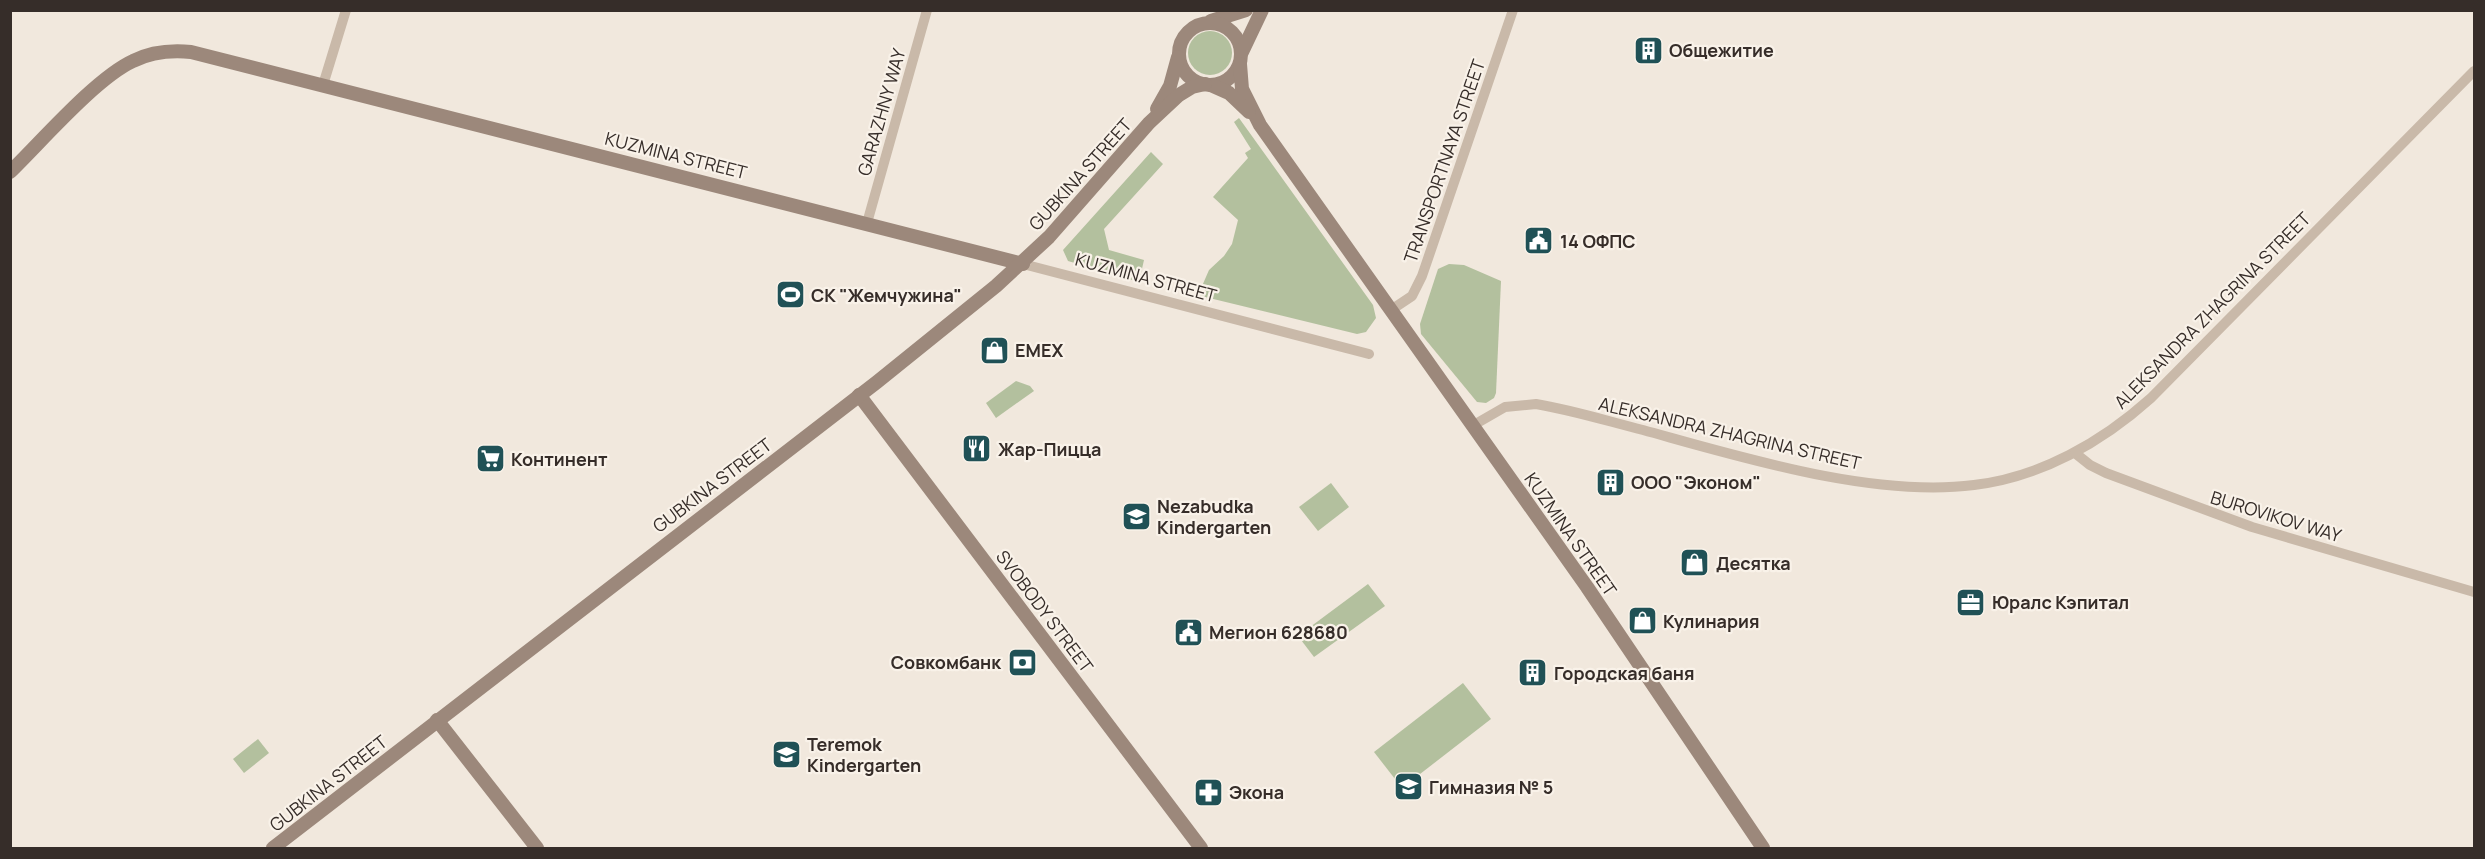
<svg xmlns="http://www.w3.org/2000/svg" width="2485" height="859" font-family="Manrope,sans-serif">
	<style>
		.green { fill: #b3c09e }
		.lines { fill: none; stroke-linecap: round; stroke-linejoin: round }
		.street { stroke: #c9b9a9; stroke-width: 10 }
		.secondary { stroke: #9c887b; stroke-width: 14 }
		.labels { text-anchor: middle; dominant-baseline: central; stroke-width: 4.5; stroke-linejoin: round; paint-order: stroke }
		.poi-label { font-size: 18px; font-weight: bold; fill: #362d29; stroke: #f9f2e9; text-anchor: start }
		.street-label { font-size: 18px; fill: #362d29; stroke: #f9f2e9 }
	</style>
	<rect width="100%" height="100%" fill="#f1e8dd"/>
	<!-- green -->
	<g class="green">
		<circle cx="1210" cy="53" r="22"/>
		<polygon points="1239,118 1373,305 1376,318 1366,332 1357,334 1201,296 1199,293 1209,270 1224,256 1232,244 1238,220 1213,197 1248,158 1245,153 1251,149 1234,122"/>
		<polygon points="1151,152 1163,164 1104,229 1109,250 1144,260 1139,282 1068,261 1063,250"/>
		<polygon points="1449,264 1464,265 1501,281 1496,393 1494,398 1486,403 1477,402 1421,334 1420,324 1438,269"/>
		<polygon points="1016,381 1030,386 1034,391 996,418 986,403"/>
		<polygon points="1331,483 1349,507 1318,531 1299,507"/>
		<polygon points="1368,584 1385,606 1314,657 1298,636"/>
		<polygon points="1463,683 1491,719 1402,788 1374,752"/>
		<polygon points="258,739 269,753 244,773 233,759"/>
	</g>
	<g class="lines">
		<!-- street -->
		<g class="street">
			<polyline points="323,85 346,10"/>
			<polyline points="867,223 927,10"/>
			<polyline points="1023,264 1369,354"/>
			<polyline points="1391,310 1412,296 1422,276 1513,10"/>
			<path d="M1472,426L1505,407L1536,404C1572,410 1607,421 1643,430C1741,457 1873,498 1974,485C2041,477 2102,442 2151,398L2474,71"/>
			<polyline points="2075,453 2090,465 2106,473 2252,527 2474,592"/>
		</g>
		<!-- secondary -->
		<g class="secondary">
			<polyline points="1211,21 1246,10"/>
			<circle cx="1210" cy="54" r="31"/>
			<polyline points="1242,52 1262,10"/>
			<polyline points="1240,64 1242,89 1260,125 1587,587 1763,848"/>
			<polyline points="1211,85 1229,93 1249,112"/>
			<polyline points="1157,109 1170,86 1178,57"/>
			<path d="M10,172C41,142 96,78 133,61C151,52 171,50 191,52L1023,264"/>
			<polyline points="859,395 1201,848"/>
			<polyline points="437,720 537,848"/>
			<polyline points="273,848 877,382 996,286 1049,237 1149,123 1179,95 1192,87 1205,84"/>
		</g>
	</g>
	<!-- icons -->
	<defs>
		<symbol id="building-square" viewBox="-11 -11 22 22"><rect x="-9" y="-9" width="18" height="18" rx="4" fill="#205156" stroke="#f9f2e9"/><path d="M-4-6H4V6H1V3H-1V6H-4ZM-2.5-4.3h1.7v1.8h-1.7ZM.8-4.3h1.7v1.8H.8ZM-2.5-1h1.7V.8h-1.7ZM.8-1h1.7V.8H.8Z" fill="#fff"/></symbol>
		<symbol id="civic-square" viewBox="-11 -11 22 22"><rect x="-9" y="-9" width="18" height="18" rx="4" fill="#205156" stroke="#f9f2e9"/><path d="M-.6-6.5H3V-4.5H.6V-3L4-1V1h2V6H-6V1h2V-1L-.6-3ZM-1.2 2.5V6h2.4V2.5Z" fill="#fff"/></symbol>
		<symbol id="stadium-square" viewBox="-11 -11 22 22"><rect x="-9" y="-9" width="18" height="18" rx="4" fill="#205156" stroke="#f9f2e9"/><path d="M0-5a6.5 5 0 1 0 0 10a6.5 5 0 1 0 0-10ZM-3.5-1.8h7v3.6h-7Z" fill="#fff"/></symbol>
		<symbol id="shop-square" viewBox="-11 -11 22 22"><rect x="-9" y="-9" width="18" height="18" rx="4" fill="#205156" stroke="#f9f2e9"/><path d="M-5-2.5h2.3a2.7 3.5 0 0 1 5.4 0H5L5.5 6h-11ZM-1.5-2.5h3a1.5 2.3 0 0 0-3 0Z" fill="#fff"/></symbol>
		<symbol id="restaurant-square" viewBox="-11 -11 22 22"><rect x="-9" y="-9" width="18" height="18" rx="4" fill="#205156" stroke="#f9f2e9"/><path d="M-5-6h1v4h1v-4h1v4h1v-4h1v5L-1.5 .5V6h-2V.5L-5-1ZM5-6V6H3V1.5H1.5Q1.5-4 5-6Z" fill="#fff"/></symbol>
		<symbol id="supermarket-square" viewBox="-11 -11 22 22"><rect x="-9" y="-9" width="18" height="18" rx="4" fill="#205156" stroke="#f9f2e9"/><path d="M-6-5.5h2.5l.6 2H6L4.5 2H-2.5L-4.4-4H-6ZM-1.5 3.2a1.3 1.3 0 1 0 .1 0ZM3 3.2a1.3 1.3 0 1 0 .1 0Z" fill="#fff"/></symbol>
		<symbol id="school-square" viewBox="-11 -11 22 22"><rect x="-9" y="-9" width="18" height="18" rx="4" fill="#205156" stroke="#f9f2e9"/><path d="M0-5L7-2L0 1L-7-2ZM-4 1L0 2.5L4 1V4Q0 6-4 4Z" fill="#fff"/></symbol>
		<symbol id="office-square" viewBox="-11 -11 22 22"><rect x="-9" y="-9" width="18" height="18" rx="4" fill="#205156" stroke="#f9f2e9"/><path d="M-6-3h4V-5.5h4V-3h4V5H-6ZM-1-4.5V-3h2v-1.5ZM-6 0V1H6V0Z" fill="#fff"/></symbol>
		<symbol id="bank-square" viewBox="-11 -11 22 22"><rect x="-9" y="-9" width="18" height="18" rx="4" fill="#205156" stroke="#f9f2e9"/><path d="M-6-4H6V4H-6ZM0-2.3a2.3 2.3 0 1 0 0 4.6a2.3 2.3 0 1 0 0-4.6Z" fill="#fff"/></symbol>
		<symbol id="pharmacy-square" viewBox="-11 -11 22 22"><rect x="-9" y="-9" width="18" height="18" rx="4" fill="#205156" stroke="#f9f2e9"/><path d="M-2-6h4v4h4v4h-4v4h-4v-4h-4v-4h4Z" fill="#fff"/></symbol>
	</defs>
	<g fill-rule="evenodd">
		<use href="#building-square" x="1632" y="34" width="33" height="33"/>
		<use href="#civic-square" x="1522" y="224" width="33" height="33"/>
		<use href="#stadium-square" x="774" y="278" width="33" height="33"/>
		<use href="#shop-square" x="978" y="334" width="33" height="33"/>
		<use href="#restaurant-square" x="960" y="432" width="33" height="33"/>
		<use href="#supermarket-square" x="474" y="442" width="33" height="33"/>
		<use href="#building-square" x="1594" y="466" width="33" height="33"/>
		<use href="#school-square" x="1120" y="500" width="33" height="33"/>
		<use href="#shop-square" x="1678" y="546" width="33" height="33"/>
		<use href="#office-square" x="1954" y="586" width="33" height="33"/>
		<use href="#shop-square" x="1626" y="604" width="33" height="33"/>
		<use href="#civic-square" x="1172" y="616" width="33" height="33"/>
		<use href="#bank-square" x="1006" y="646" width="33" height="33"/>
		<use href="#building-square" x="1516" y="656" width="33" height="33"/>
		<use href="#school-square" x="770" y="738" width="33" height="33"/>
		<use href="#school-square" x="1392" y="770" width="33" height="33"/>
		<use href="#pharmacy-square" x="1192" y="776" width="33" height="33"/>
	</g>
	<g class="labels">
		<!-- poi labels -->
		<g class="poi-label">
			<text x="1669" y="50">Общежитие</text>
			<text x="1560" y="241">14 ОФПС</text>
			<text x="811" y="295">СК "Жемчужина"</text>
			<text x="1015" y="350">EMEX</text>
			<text x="998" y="449">Жар-Пицца</text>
			<text x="511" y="459">Континент</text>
			<text x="1631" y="482">ООО "Эконом"</text>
			<text x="1157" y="506">Nezabudka<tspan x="1157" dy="21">Kindergarten</tspan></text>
			<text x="1716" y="563">Десятка</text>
			<text x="1992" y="602">Юралс Кэпитал</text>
			<text x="1663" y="621">Кулинария</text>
			<text x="1209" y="632">Мегион 628680</text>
			<text x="1001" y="662" text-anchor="end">Совкомбанк</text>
			<text x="1554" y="673">Городская баня</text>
			<text x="807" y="744">Teremok<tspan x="807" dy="21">Kindergarten</tspan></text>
			<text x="1429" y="787">Гимназия № 5</text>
			<text x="1229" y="792">Экона</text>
		</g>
		<!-- street labels -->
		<g class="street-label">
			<text transform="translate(881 112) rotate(-74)">GARAZHNY WAY</text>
			<text transform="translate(676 155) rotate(14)">KUZMINA STREET</text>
			<text transform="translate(1444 161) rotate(-71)">TRANSPORTNAYA STREET</text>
			<text transform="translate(1080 174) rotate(-48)">GUBKINA STREET</text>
			<text transform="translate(1146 277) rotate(15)">KUZMINA STREET</text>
			<text transform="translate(2212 310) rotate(-45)">ALEKSANDRA ZHAGRINA STREET</text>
			<text transform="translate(1730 433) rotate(13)">ALEKSANDRA ZHAGRINA STREET</text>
			<text transform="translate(712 485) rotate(-37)">GUBKINA STREET</text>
			<text transform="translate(2276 516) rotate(17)">BUROVIKOV WAY</text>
			<text transform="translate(1571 534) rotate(55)">KUZMINA STREET</text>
			<text transform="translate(1045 611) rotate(53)">SVOBODY STREET</text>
			<text transform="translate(328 783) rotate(-38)">GUBKINA STREET</text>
		</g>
	</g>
	<!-- border -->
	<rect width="2485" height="859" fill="none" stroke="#362d29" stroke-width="24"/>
</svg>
